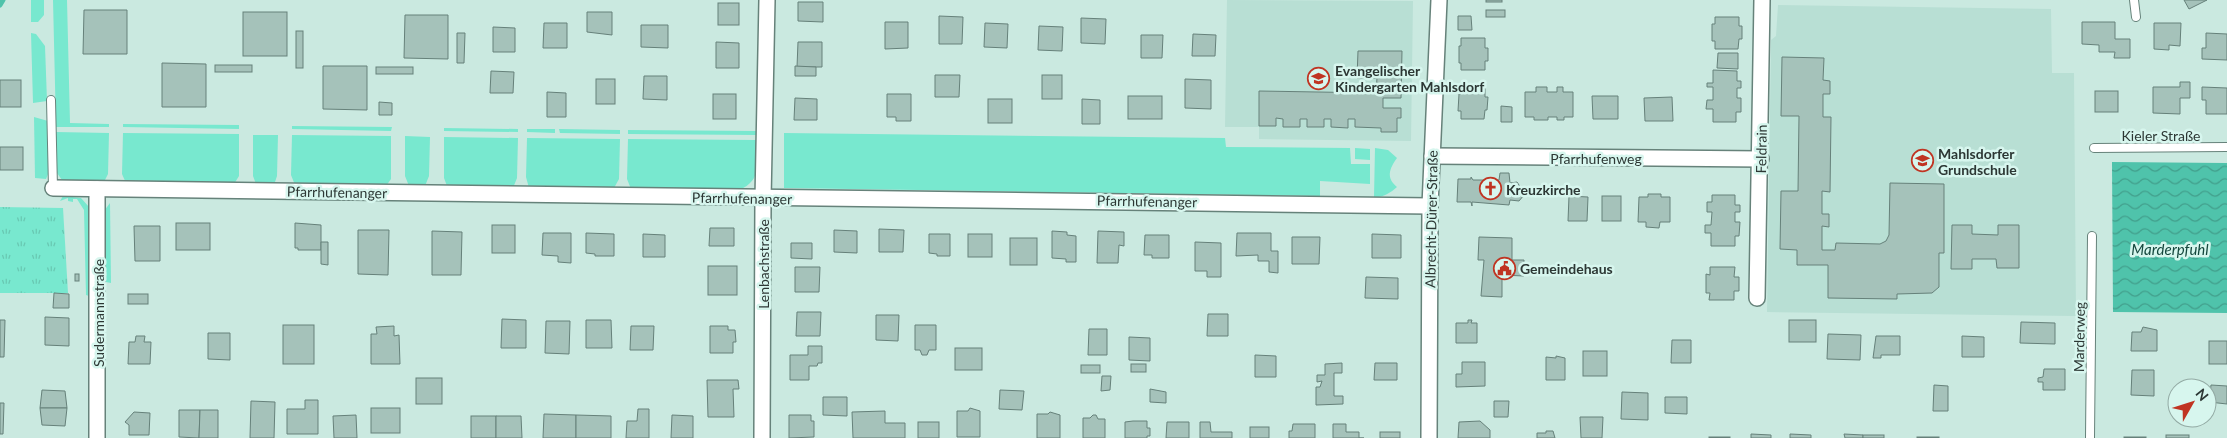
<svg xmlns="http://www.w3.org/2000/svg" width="2227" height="438" font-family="Lato,sans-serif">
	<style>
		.built { fill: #b8dfd4 }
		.grass { fill: #78e8cf }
		.park { fill: url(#park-tufts) }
		.water { fill: url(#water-waves) }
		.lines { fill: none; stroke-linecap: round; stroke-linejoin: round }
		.stream { stroke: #4fc3ab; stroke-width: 5 }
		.building { fill: #a5c2ba; stroke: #66817a }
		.service-casing { stroke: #66827a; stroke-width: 10 }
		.minor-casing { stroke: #66827a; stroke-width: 18 }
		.service { stroke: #fff; stroke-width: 8 }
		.minor { stroke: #fff; stroke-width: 15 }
		.labels { text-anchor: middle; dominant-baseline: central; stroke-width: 5; stroke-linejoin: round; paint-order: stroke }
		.poi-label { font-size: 14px; font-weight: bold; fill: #2c3734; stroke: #d7f6ee; text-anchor: start }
		.street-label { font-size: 14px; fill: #2c3734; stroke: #d7f6ee }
		.water-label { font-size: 15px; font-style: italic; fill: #14473d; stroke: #d7f6ee }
	</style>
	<defs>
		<pattern id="park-tufts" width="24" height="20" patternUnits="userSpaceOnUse" patternTransform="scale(1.25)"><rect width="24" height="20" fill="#78e8cf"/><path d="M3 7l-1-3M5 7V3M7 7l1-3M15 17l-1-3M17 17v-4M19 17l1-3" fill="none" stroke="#68c8b2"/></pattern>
		<pattern id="water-waves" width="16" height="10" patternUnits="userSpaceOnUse" patternTransform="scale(1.25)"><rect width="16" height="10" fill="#4fc3ab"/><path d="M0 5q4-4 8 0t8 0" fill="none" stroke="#429f8c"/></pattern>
	</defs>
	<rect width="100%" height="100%" fill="#cae9e0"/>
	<!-- built -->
	<g class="built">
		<polygon points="1227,0 1413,1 1411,141 1259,139 1259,127 1225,127"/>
		<polygon points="1778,5 2051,9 2052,73 2074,73 2076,316 1767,312 1771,45 1771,40 1776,36"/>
	</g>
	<!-- grass -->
	<g class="grass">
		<polygon points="31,0 44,0 44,15 38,22 31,22"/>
		<polygon points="53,0 67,0 70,123 109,124 109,127 56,127"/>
		<polygon points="31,33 36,34 45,46 47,101 33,103"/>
		<polygon points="34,117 48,121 49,172 46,179 35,178"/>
		<polygon points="123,124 239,125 239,129 123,127"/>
		<polygon points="292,126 392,127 391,131 292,129"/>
		<polygon points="444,128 518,129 518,132 444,131"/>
		<polygon points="527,129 555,129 555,133 527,132"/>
		<polygon points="559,129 620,130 620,134 560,133"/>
		<polygon points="628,130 757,131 757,135 628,134"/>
		<polygon points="56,132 109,133 108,174 104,182 62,180 57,173"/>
		<polygon points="123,133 239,134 239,176 234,184 126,183 122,174"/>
		<polygon points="784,133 1225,138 1226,147 1350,148 1351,164 1370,164 1370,184 1320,181 1320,196 784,188"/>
		<polygon points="253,135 278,135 277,176 274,185 256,184 253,176"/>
		<polygon points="292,135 391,136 391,179 386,186 295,185 291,175"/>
		<polygon points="405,136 430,137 429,176 425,186 409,186 405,176"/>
		<polygon points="444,137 518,138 517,178 513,188 447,186 444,178"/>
		<polygon points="527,138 620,139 619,179 614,188 529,188 526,177"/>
		<path d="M628,139L756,140C757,162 763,180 739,190L631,189L627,179Z"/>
		<polygon points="1355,148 1370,149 1370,160 1355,159"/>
		<path d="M1375,148L1388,150L1397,158C1389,169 1386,178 1397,187C1390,193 1383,198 1374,197Z"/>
		<polygon points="63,196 81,198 89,207 92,297 86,295 84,210 77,199 73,199 73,202 68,201 68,198 60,201"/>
		<polygon points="110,203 111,283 106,282 104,219 104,211"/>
	</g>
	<!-- park -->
	<polygon class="park" points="0,207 63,208 68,293 0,293"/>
	<!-- water -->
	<polygon class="water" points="2112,162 2227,163 2227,313 2113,312"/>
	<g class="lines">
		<!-- stream -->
		<polyline class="stream" points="0,5 3,0"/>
	</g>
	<!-- building -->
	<g class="building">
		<rect x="1486" y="0" width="16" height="2"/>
		<polygon points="2184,0 2207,0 2189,9"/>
		<polygon points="798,2 823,2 823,22 798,21"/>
		<rect x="718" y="3" width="21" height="22"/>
		<polygon points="84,10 127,10 127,54 83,54"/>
		<rect x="1486" y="10" width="19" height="7"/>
		<rect x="243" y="12" width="44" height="44"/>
		<polygon points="587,12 612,12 612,35 587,32"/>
		<polygon points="405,15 448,15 448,59 404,58"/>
		<polygon points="939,16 963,17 962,44 939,44"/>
		<polygon points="1458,16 1471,16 1472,30 1458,30"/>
		<polygon points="1715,17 1739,17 1739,26 1742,26 1742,39 1739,39 1738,49 1715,49 1715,41 1712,41 1712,24 1715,24"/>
		<polygon points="1081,18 1106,19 1105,44 1081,43"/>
		<polygon points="885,22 908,22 908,48 885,49"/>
		<polygon points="2082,22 2115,22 2115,39 2130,39 2130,58 2114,58 2115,52 2099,52 2099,45 2082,44"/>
		<polygon points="544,23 567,23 567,48 543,48"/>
		<polygon points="985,23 1008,24 1007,48 984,47"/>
		<polygon points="2154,23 2181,23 2180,46 2169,45 2169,50 2154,49"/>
		<polygon points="641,25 668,25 668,48 641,47"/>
		<polygon points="1039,26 1063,27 1062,51 1038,50"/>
		<polygon points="493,27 515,28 515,52 493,52"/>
		<rect x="296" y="31" width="7" height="37"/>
		<polygon points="457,33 465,33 464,63 457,63"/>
		<polygon points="2206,33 2227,34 2227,60 2202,59 2202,48 2206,48"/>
		<polygon points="1193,34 1216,35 1215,56 1192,56"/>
		<polygon points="1141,35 1163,35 1162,58 1141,58"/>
		<polygon points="1461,38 1485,38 1485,48 1488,48 1488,61 1485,61 1485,70 1461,70 1461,63 1459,63 1459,46 1461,46"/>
		<polygon points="716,42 739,43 739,68 716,68"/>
		<polygon points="798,42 822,42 822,67 797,67"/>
		<polygon points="1358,51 1402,51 1401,98 1383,98 1383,108 1401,108 1401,118 1397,118 1397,132 1381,132 1381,128 1355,127 1355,119 1348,119 1348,128 1331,127 1331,119 1324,119 1324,127 1307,127 1307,119 1300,119 1300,127 1283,127 1283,119 1276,118 1276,126 1259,126 1259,91 1376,93 1377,78 1357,78"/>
		<polygon points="1718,53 1738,53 1738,69 1717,68"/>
		<polygon points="1782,57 1824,58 1823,80 1830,81 1830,94 1823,94 1823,117 1831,117 1830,192 1822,191 1822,214 1829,214 1829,227 1822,226 1822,250 1835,250 1836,243 1880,244 1886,241 1889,235 1890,183 1944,184 1944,253 1939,253 1939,287 1932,293 1897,294 1897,299 1828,298 1828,265 1797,265 1797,250 1780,249 1781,191 1798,191 1799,116 1781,116"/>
		<polygon points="162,63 206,64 206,107 162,107"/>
		<rect x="215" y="65" width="37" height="7"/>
		<polygon points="323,66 367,66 367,110 323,109"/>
		<polygon points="795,66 816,67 816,76 795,76"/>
		<rect x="376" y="67" width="37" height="7"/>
		<polygon points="1713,70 1737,71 1737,81 1741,81 1741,88 1737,88 1737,98 1741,98 1741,112 1736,112 1736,122 1713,122 1713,109 1706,109 1707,100 1713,100 1713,87 1707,87 1707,83 1713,83"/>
		<polygon points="491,71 514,72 513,93 490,93"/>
		<polygon points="935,75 960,75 959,97 935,97"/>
		<rect x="1042" y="75" width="20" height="24"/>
		<polygon points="644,76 667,76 667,100 643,99"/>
		<rect x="596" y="79" width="19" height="25"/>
		<polygon points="1185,79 1211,80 1211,109 1185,108"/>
		<rect x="0" y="80" width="21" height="27"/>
		<polygon points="2180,82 2190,82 2190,98 2180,98 2180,114 2153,113 2153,87 2180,87"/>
		<polygon points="1461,87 1485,87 1485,97 1488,97 1487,110 1485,110 1484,119 1461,119 1461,111 1458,111 1459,94 1461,94"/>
		<polygon points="1536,87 1547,87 1547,92 1557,92 1557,87 1563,87 1563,92 1573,92 1573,117 1564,117 1564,120 1557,120 1557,117 1548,117 1548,120 1534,120 1534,117 1525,117 1525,92 1536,92"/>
		<polygon points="2202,87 2227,88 2227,114 2206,114 2206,100 2202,100"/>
		<rect x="2095" y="91" width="23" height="21"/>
		<polygon points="547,92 566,93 566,117 547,117"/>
		<rect x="713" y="94" width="23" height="25"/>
		<polygon points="887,94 911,94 911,121 896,121 896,117 887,117"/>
		<rect x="1128" y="96" width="34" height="23"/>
		<polygon points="1592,96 1618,96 1618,119 1593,119"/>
		<polygon points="1672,97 1673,121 1645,121 1644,98"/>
		<polygon points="795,98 817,99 817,120 794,120"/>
		<rect x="988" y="99" width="24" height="24"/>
		<polygon points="1082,99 1100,100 1100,124 1082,124"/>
		<polygon points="379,102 392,103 392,115 379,115"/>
		<polygon points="1501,106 1512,107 1512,122 1501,122"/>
		<rect x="0" y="147" width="23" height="23"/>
		<polygon points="1500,173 1509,173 1510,183 1517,182 1521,188 1523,187 1524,195 1519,201 1510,200 1509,205 1472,202 1472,206 1471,202 1457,202 1458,179 1471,179 1471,177 1473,180 1499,180"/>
		<polygon points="1648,194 1661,194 1661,197 1670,197 1670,222 1660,222 1659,228 1646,227 1646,222 1638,222 1639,197 1648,197"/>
		<polygon points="1712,195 1735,195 1735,205 1740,205 1740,212 1735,212 1735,222 1740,222 1739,236 1735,236 1735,246 1711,246 1711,233 1705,233 1705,225 1711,225 1712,212 1707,212 1707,202 1712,202"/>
		<polygon points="1569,196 1588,197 1587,221 1568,221"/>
		<rect x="1602" y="196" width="19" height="25"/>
		<rect x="176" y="223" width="34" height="27"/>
		<polygon points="295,223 321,225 321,250 298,250 298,248 295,248"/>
		<rect x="492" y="225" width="23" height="28"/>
		<polygon points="1952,225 1972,225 1972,234 1998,235 1998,225 2019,225 2019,268 1997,268 1996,259 1972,259 1972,269 1951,269"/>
		<polygon points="134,226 160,226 160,261 135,261"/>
		<polygon points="710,228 734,228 734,246 709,246"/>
		<polygon points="879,229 904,230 903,252 879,252"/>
		<polygon points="358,230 389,230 388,275 358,274"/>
		<polygon points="834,230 857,231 857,253 834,252"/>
		<polygon points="432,231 462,232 461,275 432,275"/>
		<polygon points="1052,231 1067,232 1067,235 1076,236 1076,262 1066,262 1066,259 1052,258"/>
		<polygon points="1098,231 1124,232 1124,246 1119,245 1118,263 1097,263"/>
		<polygon points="543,233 571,233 571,263 558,262 558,256 542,255"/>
		<polygon points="586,233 614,234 614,256 595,256 595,254 586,253"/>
		<polygon points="1237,233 1271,233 1271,251 1278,251 1278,273 1269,272 1269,261 1258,261 1258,255 1236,256"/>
		<polygon points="643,234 665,235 665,257 643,257"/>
		<polygon points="929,234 950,234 950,256 937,256 937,254 929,253"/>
		<rect x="968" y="234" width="24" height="23"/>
		<polygon points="1372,234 1401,235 1401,258 1372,258"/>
		<polygon points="1145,235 1169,235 1169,258 1152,258 1152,255 1144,255"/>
		<polygon points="1292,237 1320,237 1319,264 1292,264"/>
		<polygon points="1479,237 1512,238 1512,260 1524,260 1524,276 1502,275 1502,297 1481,296 1484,260 1478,260"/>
		<rect x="1010" y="238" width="27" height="27"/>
		<polygon points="321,242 328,242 328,265 321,264"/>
		<polygon points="1195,242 1221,243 1221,277 1207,277 1207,271 1195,271"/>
		<polygon points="791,243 812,243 812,259 791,258"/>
		<rect x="708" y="266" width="29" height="29"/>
		<polygon points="795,267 820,267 819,292 795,292"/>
		<polygon points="1710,267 1735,267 1734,277 1739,277 1739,291 1734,291 1734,300 1709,300 1710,293 1706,293 1706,274 1710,275"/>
		<rect x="75" y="274" width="4" height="7"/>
		<polygon points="1366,277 1398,278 1398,299 1365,298"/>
		<polygon points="54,293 69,294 69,308 53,308"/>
		<rect x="128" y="294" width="20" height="10"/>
		<polygon points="797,312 821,312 820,336 796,336"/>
		<polygon points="1208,314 1228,314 1228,336 1207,336"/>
		<polygon points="876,315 899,315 898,341 876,340"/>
		<polygon points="45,317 69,318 69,346 45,345"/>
		<polygon points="502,319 526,320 526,348 501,348"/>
		<polygon points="0,320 5,320 4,357 0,357"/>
		<polygon points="586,320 611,320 612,348 586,348"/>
		<polygon points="1468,320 1472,320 1471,323 1477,323 1477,343 1456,343 1456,323 1468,323"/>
		<rect x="1789" y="320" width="27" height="22"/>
		<polygon points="546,321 570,321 569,354 545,353"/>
		<polygon points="2021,322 2055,323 2055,344 2020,343"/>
		<rect x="283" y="325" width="31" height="39"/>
		<polygon points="915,325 936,325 936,350 929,350 927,355 922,355 920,350 915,350"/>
		<polygon points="394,326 394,336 399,335 400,364 371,364 371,334 377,334 376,327"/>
		<polygon points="631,326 654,326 653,350 630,350"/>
		<polygon points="710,326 728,326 728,330 735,330 736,342 733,342 733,353 710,353"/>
		<polygon points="2143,327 2157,330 2157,351 2131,351 2132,332 2141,332"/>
		<polygon points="1089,329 1107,329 1107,355 1088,355"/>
		<polygon points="208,333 230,333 230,360 208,359"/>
		<polygon points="1828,334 1861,335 1860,360 1827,359"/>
		<polygon points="136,336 145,336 144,342 151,342 150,364 128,364 129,342 135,342"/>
		<polygon points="1876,336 1900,336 1900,355 1881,355 1881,358 1873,358"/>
		<polygon points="1962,336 1984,337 1984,357 1962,357"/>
		<polygon points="1129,337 1150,338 1150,361 1129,360"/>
		<polygon points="1672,340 1691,340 1691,363 1671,363"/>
		<rect x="2209" y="341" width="18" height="23"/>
		<polygon points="808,346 822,346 822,363 818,363 817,366 809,366 809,380 790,380 790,355 808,355"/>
		<rect x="955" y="348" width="27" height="22"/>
		<rect x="1583" y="351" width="24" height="25"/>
		<polygon points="1255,355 1276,356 1276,377 1255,377"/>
		<polygon points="1556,356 1565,358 1565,380 1546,380 1546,357 1556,358"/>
		<polygon points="1462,362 1485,362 1485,386 1456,387 1456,374 1462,374"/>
		<polygon points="1342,363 1342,373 1334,373 1334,396 1343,396 1343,404 1316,405 1316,387 1320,387 1322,381 1317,382 1317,375 1325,375 1325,364"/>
		<polygon points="1375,363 1397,363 1397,380 1374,380"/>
		<rect x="1131" y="364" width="15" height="8"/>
		<rect x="1081" y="365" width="19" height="8"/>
		<polygon points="2044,369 2065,369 2065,390 2043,390 2043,382 2038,382 2038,378 2043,377"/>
		<polygon points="2132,370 2154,370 2154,396 2131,395"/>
		<polygon points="1102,376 1111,376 1110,390 1101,391"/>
		<rect x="416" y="378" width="26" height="26"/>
		<polygon points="707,380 738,380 739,389 733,389 734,417 708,417"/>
		<polygon points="1934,385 1948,386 1948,411 1933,411"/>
		<polygon points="2211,385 2227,386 2227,404 2209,402"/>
		<polygon points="1150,389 1166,392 1166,403 1150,402"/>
		<polygon points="42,390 65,391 67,408 40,408"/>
		<polygon points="1000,390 1024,391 1022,410 999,409"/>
		<polygon points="1622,392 1648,393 1648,420 1621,419"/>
		<polygon points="823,397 847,397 847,416 823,415"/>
		<polygon points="1665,397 1687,397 1687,414 1665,413"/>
		<polygon points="305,400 318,400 318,434 287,434 287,409 305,409"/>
		<polygon points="251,401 275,402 274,438 250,438"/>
		<polygon points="1494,401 1509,401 1508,417 1494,417"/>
		<polygon points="0,403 4,403 3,434 0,434"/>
		<polygon points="40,408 67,408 65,426 42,425"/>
		<rect x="371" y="408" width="29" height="25"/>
		<polygon points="970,408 980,411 980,437 957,437 957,411 968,411"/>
		<polygon points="638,409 649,409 649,438 626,438 627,421 637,421"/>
		<polygon points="179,410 200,410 199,438 179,437"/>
		<polygon points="200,410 218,410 218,438 199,438"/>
		<polygon points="885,411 885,423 905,423 905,438 853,438 852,412"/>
		<polygon points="134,412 150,413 149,435 129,435 129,425 125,422"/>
		<polygon points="1050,412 1060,415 1060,438 1037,438 1037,414 1048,414"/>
		<polygon points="544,414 576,415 576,438 543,438"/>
		<polygon points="356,415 357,438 334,438 333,416"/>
		<polygon points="576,415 611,416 611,438 576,438"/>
		<polygon points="672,415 693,416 693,438 671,438"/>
		<polygon points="789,415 811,415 811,421 814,421 814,437 789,438"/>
		<polygon points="1093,415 1096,415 1098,419 1105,419 1105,438 1083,438 1083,418 1090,418"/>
		<rect x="471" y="416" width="25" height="22"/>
		<polygon points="496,416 521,416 522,438 496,438"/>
		<polygon points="1580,417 1603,417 1602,438 1581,438"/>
		<polygon points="1133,421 1147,421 1147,428 1150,428 1150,436 1147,436 1147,438 1125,438 1125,422"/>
		<polygon points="1480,421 1490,430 1490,438 1458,438 1459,422"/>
		<rect x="918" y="422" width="21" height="16"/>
		<polygon points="1167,422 1189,422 1189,438 1166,438"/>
		<polygon points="1200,422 1210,422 1211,432 1232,432 1232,438 1200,438"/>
		<polygon points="1293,424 1315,424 1315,438 1289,438 1289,431 1292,431"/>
		<polygon points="1333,424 1346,424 1346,432 1359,432 1359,438 1364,438 1333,438"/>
		<rect x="1250" y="427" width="19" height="11"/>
		<polygon points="1546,431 1553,431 1555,438 1537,438 1537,433 1546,433"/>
		<rect x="1380" y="432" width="20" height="6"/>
		<polygon points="1751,434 1771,435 1771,438 1751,438"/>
		<polygon points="1790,434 1811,435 1811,438 1790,438"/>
		<polygon points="1844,434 1863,435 1863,438 1845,438"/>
		<rect x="1863" y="435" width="21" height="3"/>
		<rect x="2166" y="435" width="23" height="3"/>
		<rect x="1709" y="437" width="21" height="1"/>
		<rect x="1917" y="437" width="22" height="1"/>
		<rect x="2124" y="437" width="22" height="1"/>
	</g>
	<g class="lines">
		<defs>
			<g id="service">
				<polyline points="2134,0 2136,17"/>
				<polyline points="51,100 53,188"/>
				<polyline points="2094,148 2227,147"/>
				<polyline points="2090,438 2092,236"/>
			</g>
			<g id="minor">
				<polyline points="1432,156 1761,159"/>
				<polyline points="53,188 1430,206"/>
				<polyline points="97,189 97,438"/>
				<polyline points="1757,298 1762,0"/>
				<polyline points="762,438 763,199 767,0"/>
				<polyline points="1429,438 1430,206 1439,0"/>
			</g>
		</defs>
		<!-- service casing -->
		<use href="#service" class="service-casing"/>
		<!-- minor casing -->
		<use href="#minor" class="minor-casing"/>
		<!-- service -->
		<use href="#service" class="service"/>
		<!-- minor -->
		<use href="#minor" class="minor"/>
	</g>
	<!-- icons -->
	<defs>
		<symbol id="school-ring" viewBox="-11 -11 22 22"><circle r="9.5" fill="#d7f6ee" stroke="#c03422" stroke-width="1.5"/><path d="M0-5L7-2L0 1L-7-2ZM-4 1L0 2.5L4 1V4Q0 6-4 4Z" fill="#c03422"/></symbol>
		<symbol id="church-ring" viewBox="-11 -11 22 22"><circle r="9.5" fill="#d7f6ee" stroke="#c03422" stroke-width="1.5"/><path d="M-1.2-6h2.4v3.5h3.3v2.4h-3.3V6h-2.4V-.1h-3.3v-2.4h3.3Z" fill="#c03422"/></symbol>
		<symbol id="civic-ring" viewBox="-11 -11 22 22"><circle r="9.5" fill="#d7f6ee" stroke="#c03422" stroke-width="1.5"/><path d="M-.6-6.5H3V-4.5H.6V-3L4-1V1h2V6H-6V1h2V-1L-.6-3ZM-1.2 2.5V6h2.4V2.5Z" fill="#c03422"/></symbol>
	</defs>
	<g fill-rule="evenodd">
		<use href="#school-ring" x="1306" y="66" width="25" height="25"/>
		<use href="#school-ring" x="1910" y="148" width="25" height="25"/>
		<use href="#church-ring" x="1478" y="176" width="25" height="25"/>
		<use href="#civic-ring" x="1492" y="256" width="25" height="25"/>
	</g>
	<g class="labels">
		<!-- poi labels -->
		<g class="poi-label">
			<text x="1335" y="70">Evangelischer<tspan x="1335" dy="16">Kindergarten Mahlsdorf</tspan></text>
			<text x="1938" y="153">Mahlsdorfer<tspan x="1938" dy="16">Grundschule</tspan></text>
			<text x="1506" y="189">Kreuzkirche</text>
			<text x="1520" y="268">Gemeindehaus</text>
		</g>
		<!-- street labels -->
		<g class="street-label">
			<text x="2161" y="135">Kieler Straße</text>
			<text transform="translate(1761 149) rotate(-89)">Feldrain</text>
			<text x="1596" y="158">Pfarrhufenweg</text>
			<text transform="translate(337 192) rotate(1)">Pfarrhufenanger</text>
			<text transform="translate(742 198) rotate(1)">Pfarrhufenanger</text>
			<text transform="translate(1147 201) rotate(1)">Pfarrhufenanger</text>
			<text transform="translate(1431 219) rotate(-89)">Albrecht-Dürer-Straße</text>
			<text transform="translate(763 264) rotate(-90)">Lenbachstraße</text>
			<text transform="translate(98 313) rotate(-90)">Sudermannstraße</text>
			<text transform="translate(2079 337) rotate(-89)">Marderweg</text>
		</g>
		<!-- water labels -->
		<g class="water-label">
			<text x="2170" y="249">Marderpfuhl</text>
		</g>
	</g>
	<!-- north arrow -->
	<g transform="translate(2192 403) rotate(51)"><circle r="24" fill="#d7f6ee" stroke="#93aaa4"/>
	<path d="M0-4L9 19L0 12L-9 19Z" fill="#c03422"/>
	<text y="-8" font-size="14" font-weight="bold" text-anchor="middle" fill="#2c3734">N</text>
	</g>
</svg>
